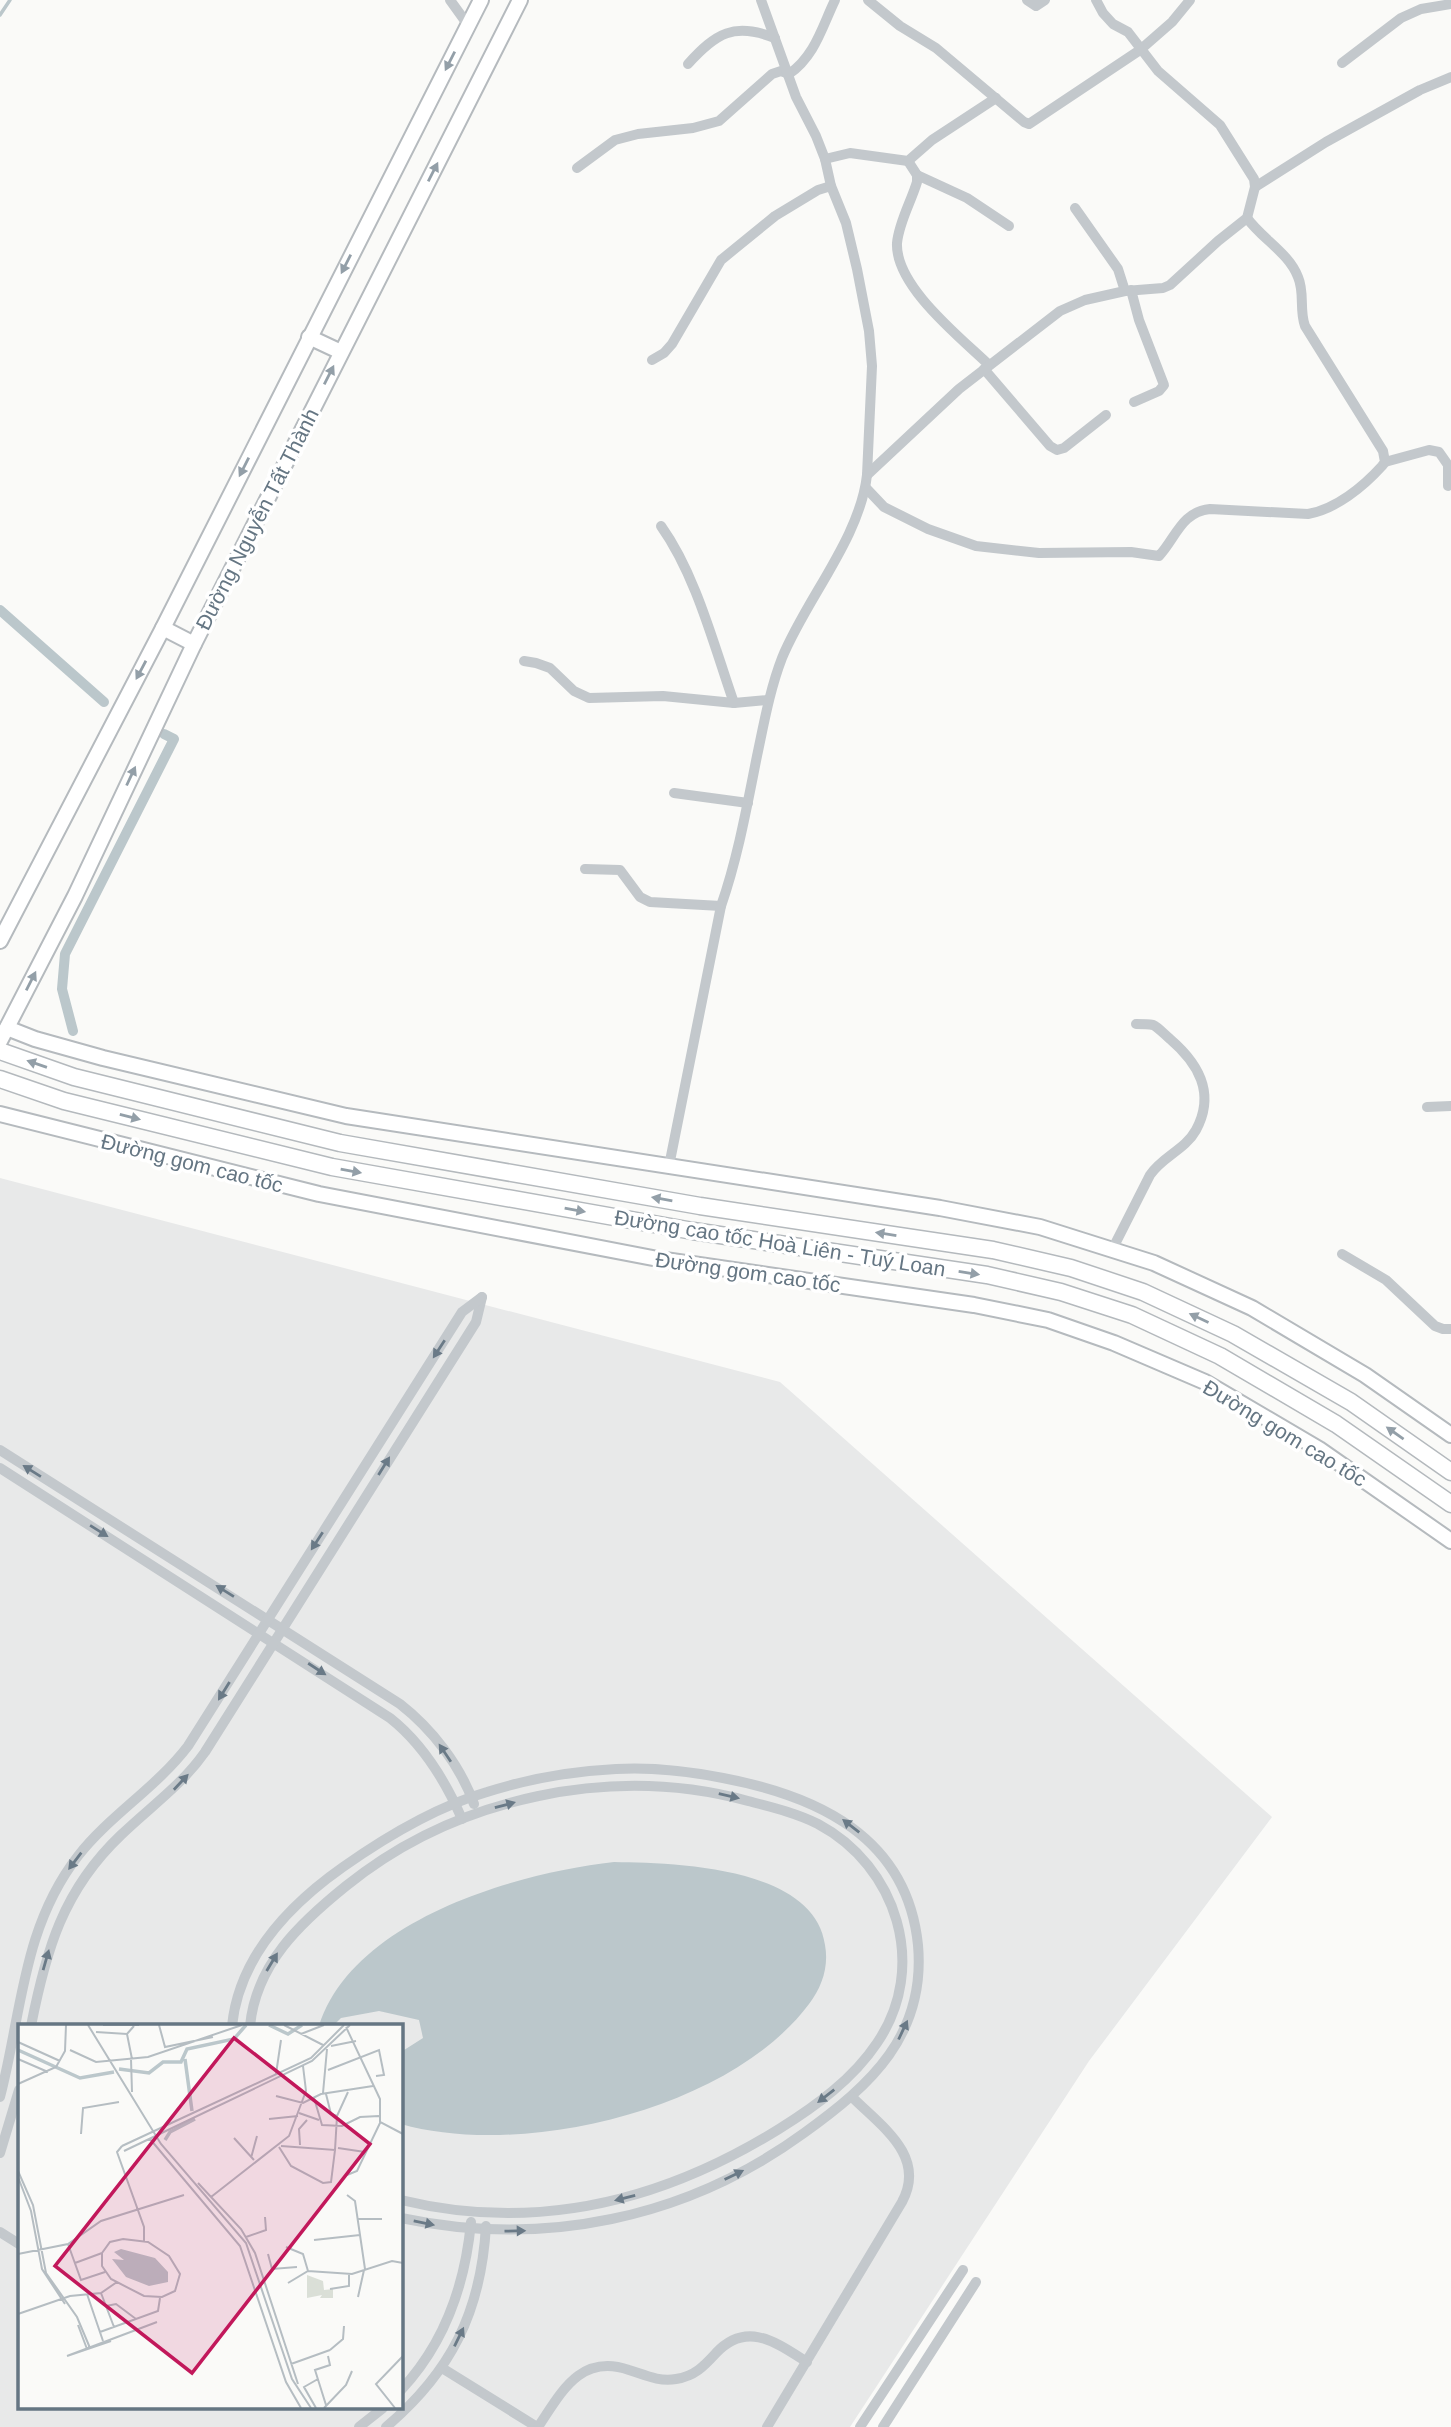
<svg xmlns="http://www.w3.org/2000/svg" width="1451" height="2427" font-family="Arial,sans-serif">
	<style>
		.built { fill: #e8e9e9; fill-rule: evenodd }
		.water { fill: #bbc7cb }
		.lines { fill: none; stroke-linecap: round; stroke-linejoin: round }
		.stream { stroke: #bbc7cb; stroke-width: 3.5 }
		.canal { stroke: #bbc7cb; stroke-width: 10 }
		.major-casing { stroke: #b5babe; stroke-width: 18 }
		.highway-casing { stroke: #b4b9bd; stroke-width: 19 }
		.minor { stroke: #c3c8cc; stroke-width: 10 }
		.major { stroke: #fff; stroke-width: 14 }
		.highway { stroke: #fff; stroke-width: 16 }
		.oneway { fill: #939fa8 }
		.oneway2 { fill: #6a7a87 }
		.labels { text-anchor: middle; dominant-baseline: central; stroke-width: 7; stroke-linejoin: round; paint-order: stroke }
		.street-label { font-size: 21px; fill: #657683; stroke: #fff }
		.inset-river { fill: none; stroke: #bbc7cb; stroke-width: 3.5 }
		.inset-road { fill: none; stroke: #b5bdc2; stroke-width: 2 }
		.view { fill: #c2185b; fill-opacity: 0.15; stroke: #c2185b; stroke-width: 3.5 }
		.inset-edge { fill: none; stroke: #657683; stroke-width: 3.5 }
	</style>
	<rect width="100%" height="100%" fill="#fafaf8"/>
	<!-- built -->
	<path class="built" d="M0,1178L780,1382L1272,1817L1089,2061L850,2427H0ZM19,2026H401V2408H19Z"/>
	<!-- water -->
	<path class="water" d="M614,1862C674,1863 814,1866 825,1945C829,1967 822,1987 809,2004C731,2109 523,2159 401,2124V2052L423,2038L419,2020L379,2011L341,2018L333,2026H319C352,1920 516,1873 614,1862Z"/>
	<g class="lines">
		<!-- stream -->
		<polyline class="stream" points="0,15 10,0"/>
		<!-- canal -->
		<g class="canal">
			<polyline points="0,610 104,702"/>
			<polyline points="73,1031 62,989 65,954 174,739 164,734"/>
		</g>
		<defs>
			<g id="major">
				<polyline points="309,337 341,352"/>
				<polyline points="163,628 194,644"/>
				<polyline points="0,941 163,628 481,0"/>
				<polyline points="7,1028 35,1039 103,1058 346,1116 940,1208 1040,1227 1154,1263 1252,1308 1365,1375 1451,1435"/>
				<polyline points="0,1041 75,896 194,644 520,0"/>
				<polyline points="0,1114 319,1194 658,1259 974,1305 1048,1320 1114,1343 1205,1382 1319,1449 1451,1541"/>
			</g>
			<g id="highway">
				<polyline points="0,1051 74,1077 340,1143 700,1206 993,1250 1071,1268 1143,1292 1233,1334 1351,1402 1451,1472"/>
				<polyline points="0,1079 64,1101 332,1167 693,1231 987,1275 1061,1292 1132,1315 1220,1356 1336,1424 1451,1504"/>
			</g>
		</defs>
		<!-- major casing -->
		<use href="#major" class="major-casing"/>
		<!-- highway casing -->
		<use href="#highway" class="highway-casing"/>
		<!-- minor -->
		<g class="minor">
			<polyline points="450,0 468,25"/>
			<polyline points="868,0 900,26 936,48 1024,122 1029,124 1140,50 1172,22 1190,0"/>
			<polyline points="1027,0 1036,6 1045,0"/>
			<polyline points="1342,63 1401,18 1421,9 1451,4"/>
			<path d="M688,64C716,33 734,22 775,38"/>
			<polyline points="825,159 850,153 908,161 932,140 996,98"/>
			<path d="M908,161L917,175V182C911,202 899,222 897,243C895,286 960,337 989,365"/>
			<path d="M577,168L615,140L638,134L693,128L719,121L772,74L781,71L789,74C815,56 822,27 835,0"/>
			<polyline points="917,175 967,198 1009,226"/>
			<polyline points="1255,187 1326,142 1420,90 1451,77"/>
			<polyline points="1075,208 1118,269 1125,291"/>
			<polyline points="1131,290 1139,320 1164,385 1159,391 1134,402"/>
			<polyline points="652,360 664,353 672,344 721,260 775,216 818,190 831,186"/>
			<polyline points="984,369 1050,446 1057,450 1064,448 1106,415"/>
			<polyline points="1385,462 1429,450 1439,452 1448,465 1448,486"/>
			<polyline points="867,475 959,389 1060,311 1085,300 1125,291 1163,288 1170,285 1218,241 1247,218 1255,187 1254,179 1220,125 1158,71 1128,32 1113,24 1103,13 1096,0"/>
			<path d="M866,488L884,507L928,529L976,546L1039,553L1131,552L1159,556C1176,538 1181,512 1210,509L1308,514C1336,509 1363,487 1382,466L1385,462L1383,451L1305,326C1299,310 1305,293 1298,277C1289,253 1262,239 1247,218"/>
			<path d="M661,526C696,575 714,646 734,703"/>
			<polyline points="524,661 536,663 550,668 574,691 589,698 663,696 734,703 768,700"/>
			<polyline points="674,793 748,803"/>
			<polyline points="585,869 620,870 640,897 650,902 721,906"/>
			<polyline points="1427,1107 1451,1106"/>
			<path d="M669,1166L721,906C738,857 747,806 757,756C764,723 770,689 782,658C806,599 860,538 867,475L872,366L869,331L857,269L846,223L831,186L825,159L816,136L796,97L761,0"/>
			<path d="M1112,1250L1150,1175C1163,1156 1185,1150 1196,1130C1216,1093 1198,1063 1170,1039C1165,1035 1158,1027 1153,1025C1148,1024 1141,1024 1136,1024"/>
			<polyline points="1342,1254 1386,1280 1435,1326 1443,1329 1451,1329"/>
			<path d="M0,1450L400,1704C432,1729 460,1765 474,1804"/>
			<path d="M0,1468L390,1718C423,1744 445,1780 462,1819"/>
			<path d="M31,2026C46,1950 63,1890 121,1835C150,1807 182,1785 205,1752L476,1322L482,1297"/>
			<path d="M232,2026C239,1957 289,1905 343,1867C387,1836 435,1807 487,1792C528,1779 572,1771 616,1769C652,1767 688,1771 723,1778C818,1796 907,1837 918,1945C926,2035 871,2085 804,2133C686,2219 543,2248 401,2218"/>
			<path d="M250,2026C256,1964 300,1923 346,1886C456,1797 612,1764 748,1801C771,1807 796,1813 818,1824C897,1866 929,1967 877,2043C853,2079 816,2106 779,2129C663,2201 536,2233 401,2200"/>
			<path d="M0,2097C22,2013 22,1928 78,1856C110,1815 156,1788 188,1746L462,1312L482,1297"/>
			<polyline points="0,2153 19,2090"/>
			<polyline points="0,2232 19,2244"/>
			<polyline points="442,2368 537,2427"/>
			<path d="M401,2390C445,2343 465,2286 471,2222"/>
			<polyline points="359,2427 383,2408"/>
			<path d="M386,2427C451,2372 481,2312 486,2226"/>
			<path d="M538,2427C561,2393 580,2353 629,2370C645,2375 659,2382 676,2379C695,2376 704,2366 716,2353C747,2320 777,2343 807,2362"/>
			<path d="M767,2427L902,2202C927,2156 881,2126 852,2097"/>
			<polyline points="860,2427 963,2270"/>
			<polyline points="883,2427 976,2282"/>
		</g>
		<!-- major -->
		<use href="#major" class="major"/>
		<!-- highway -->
		<use href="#highway" class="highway"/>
	</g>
	<!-- one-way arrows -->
	<defs><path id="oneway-solid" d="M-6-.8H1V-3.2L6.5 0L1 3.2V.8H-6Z" transform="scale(1.75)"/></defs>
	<g class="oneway">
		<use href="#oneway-solid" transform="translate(450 61) rotate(117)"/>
		<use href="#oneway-solid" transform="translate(433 172) rotate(-63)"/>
		<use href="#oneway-solid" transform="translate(346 264) rotate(117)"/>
		<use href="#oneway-solid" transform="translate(329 375) rotate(-63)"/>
		<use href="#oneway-solid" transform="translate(244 467) rotate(117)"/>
		<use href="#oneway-solid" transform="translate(141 670) rotate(118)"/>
		<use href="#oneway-solid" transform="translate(131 776) rotate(-65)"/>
		<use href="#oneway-solid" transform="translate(31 981) rotate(-63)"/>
		<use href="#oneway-solid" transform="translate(37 1064) rotate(-161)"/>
		<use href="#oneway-solid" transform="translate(130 1117) rotate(14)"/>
		<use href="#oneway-solid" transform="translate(351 1171) rotate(10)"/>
		<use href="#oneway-solid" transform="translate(662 1199) rotate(-170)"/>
		<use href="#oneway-solid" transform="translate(575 1210) rotate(10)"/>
		<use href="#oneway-solid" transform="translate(886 1234) rotate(-171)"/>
		<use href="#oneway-solid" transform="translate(969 1273) rotate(9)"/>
		<use href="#oneway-solid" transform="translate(1199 1318) rotate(-155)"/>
		<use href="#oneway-solid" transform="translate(1395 1433) rotate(-145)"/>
	</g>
	<g class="oneway2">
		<use href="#oneway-solid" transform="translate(439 1349) rotate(123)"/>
		<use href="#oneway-solid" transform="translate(384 1466) rotate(-58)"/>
		<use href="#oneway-solid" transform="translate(32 1471) rotate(-148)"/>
		<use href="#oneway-solid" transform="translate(99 1531) rotate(32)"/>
		<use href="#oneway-solid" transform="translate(317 1541) rotate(123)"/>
		<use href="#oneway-solid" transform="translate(225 1591) rotate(-148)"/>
		<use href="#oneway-solid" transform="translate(317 1669) rotate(33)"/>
		<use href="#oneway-solid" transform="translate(224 1691) rotate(122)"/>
		<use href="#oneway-solid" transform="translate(445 1753) rotate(-124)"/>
		<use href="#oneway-solid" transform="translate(181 1782) rotate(-47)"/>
		<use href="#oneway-solid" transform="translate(729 1796) rotate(13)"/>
		<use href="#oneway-solid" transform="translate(505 1805) rotate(-15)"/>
		<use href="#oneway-solid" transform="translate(851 1826) rotate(-142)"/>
		<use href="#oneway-solid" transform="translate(75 1861) rotate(127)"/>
		<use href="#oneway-solid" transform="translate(46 1960) rotate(-74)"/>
		<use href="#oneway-solid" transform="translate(272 1962) rotate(-59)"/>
		<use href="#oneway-solid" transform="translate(903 2030) rotate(-65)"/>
		<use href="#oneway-solid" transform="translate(826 2096) rotate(142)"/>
		<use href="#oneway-solid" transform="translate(734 2175) rotate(-26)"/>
		<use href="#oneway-solid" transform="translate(625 2198) rotate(166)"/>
		<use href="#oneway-solid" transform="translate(424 2223) rotate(11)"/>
		<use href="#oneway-solid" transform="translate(515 2231) rotate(-1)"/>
		<use href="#oneway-solid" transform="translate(459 2337) rotate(-64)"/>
	</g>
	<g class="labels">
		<!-- street labels -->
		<g class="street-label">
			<text transform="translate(257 519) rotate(-63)">Đường Nguyễn Tất Thành</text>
			<text transform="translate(192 1163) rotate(14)">Đường gom cao tốc</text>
			<text transform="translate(780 1243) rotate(9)">Đường cao tốc Hoà Liên - Tuý Loan</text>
			<text transform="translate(748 1272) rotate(8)">Đường gom cao tốc</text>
			<text transform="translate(1285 1433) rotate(31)">Đường gom cao tốc</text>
		</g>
	</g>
	<!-- overview -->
	<g transform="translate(18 2024)">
		<rect width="385" height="385" fill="#fafaf8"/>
		<path d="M289,251L305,257L306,266L315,265V274H302L304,271L289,274Z" fill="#dadfd7"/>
		<path d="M103,225L137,234L150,248V258L131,262L108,253L94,235L106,236L96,228Z" fill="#bbc7cb"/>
		<path class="inset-river" d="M251,1L270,10L284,1M0,26L62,54L96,48M167,35L174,87M101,45L131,49L145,38H163L169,25L216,15L228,1M147,116L152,108L177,95"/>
		<path class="inset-road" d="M70,1L143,120L228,219L274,355L293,384M85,1H121M141,1L147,23L195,13M266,1L305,21M328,3L362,75V98L385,110M78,8L109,10L116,2M109,10L114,35M283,10L306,1M0,18L42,37M313,22L338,17M52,26L78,38L130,33L224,1M0,35L30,48M113,35L114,68M310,46L361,26L366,51L358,52M258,50L263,16M0,60L38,43L47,27L48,1M305,69L309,25M308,70L313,90L319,92L330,68M258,72L285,79L303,70L355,62M296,74L304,101L324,102L342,93L361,92M281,89L301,96M251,95L280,92M63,110L65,84L101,78M216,114L236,136M132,115L222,222L268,358L283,384M282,121L281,105L289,96M104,122L99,128L126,203V218M104,122L293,34L326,1M263,122L317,126L319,92M261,123L273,142L305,159L313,158L317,126M320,124L347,128M106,127L294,37L332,1M233,134L239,112M0,147L15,181L28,249L59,293L72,324M329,151L339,147L362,99M0,153L13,187L24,245L47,280M180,159L223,205L237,229L280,360M329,171L337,177L347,245M193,173L271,112L288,67L285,42M339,195H364M228,213L248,206L247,193M105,215L130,218L151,232L162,250L157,267L144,273L126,272L93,255L84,242V229L92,218ZM296,216L342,211M50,220L63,256L87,248M268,223L285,230L290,247M0,230L50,220L83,197L166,171M250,230L254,245L279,243M57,239L84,229M270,259L290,247L334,250L374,237L385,239M312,265L331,262V250M83,269L96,303M69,270L85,317M340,273L346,246M88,282L98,280L118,295M0,290L52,272L83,269L99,258M60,301L69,325M82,308L140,287L142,274M312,326L325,315L326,302M49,332L139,298M49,332L93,317M273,340L312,326M308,381L297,346L312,341L310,332M298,384L286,363L300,355M306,384L328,361L334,347M377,384L358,360L385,332"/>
		<path class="view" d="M216,14L352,120L174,349L37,242Z"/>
		<rect width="385" height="385" class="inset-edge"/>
	</g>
</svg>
